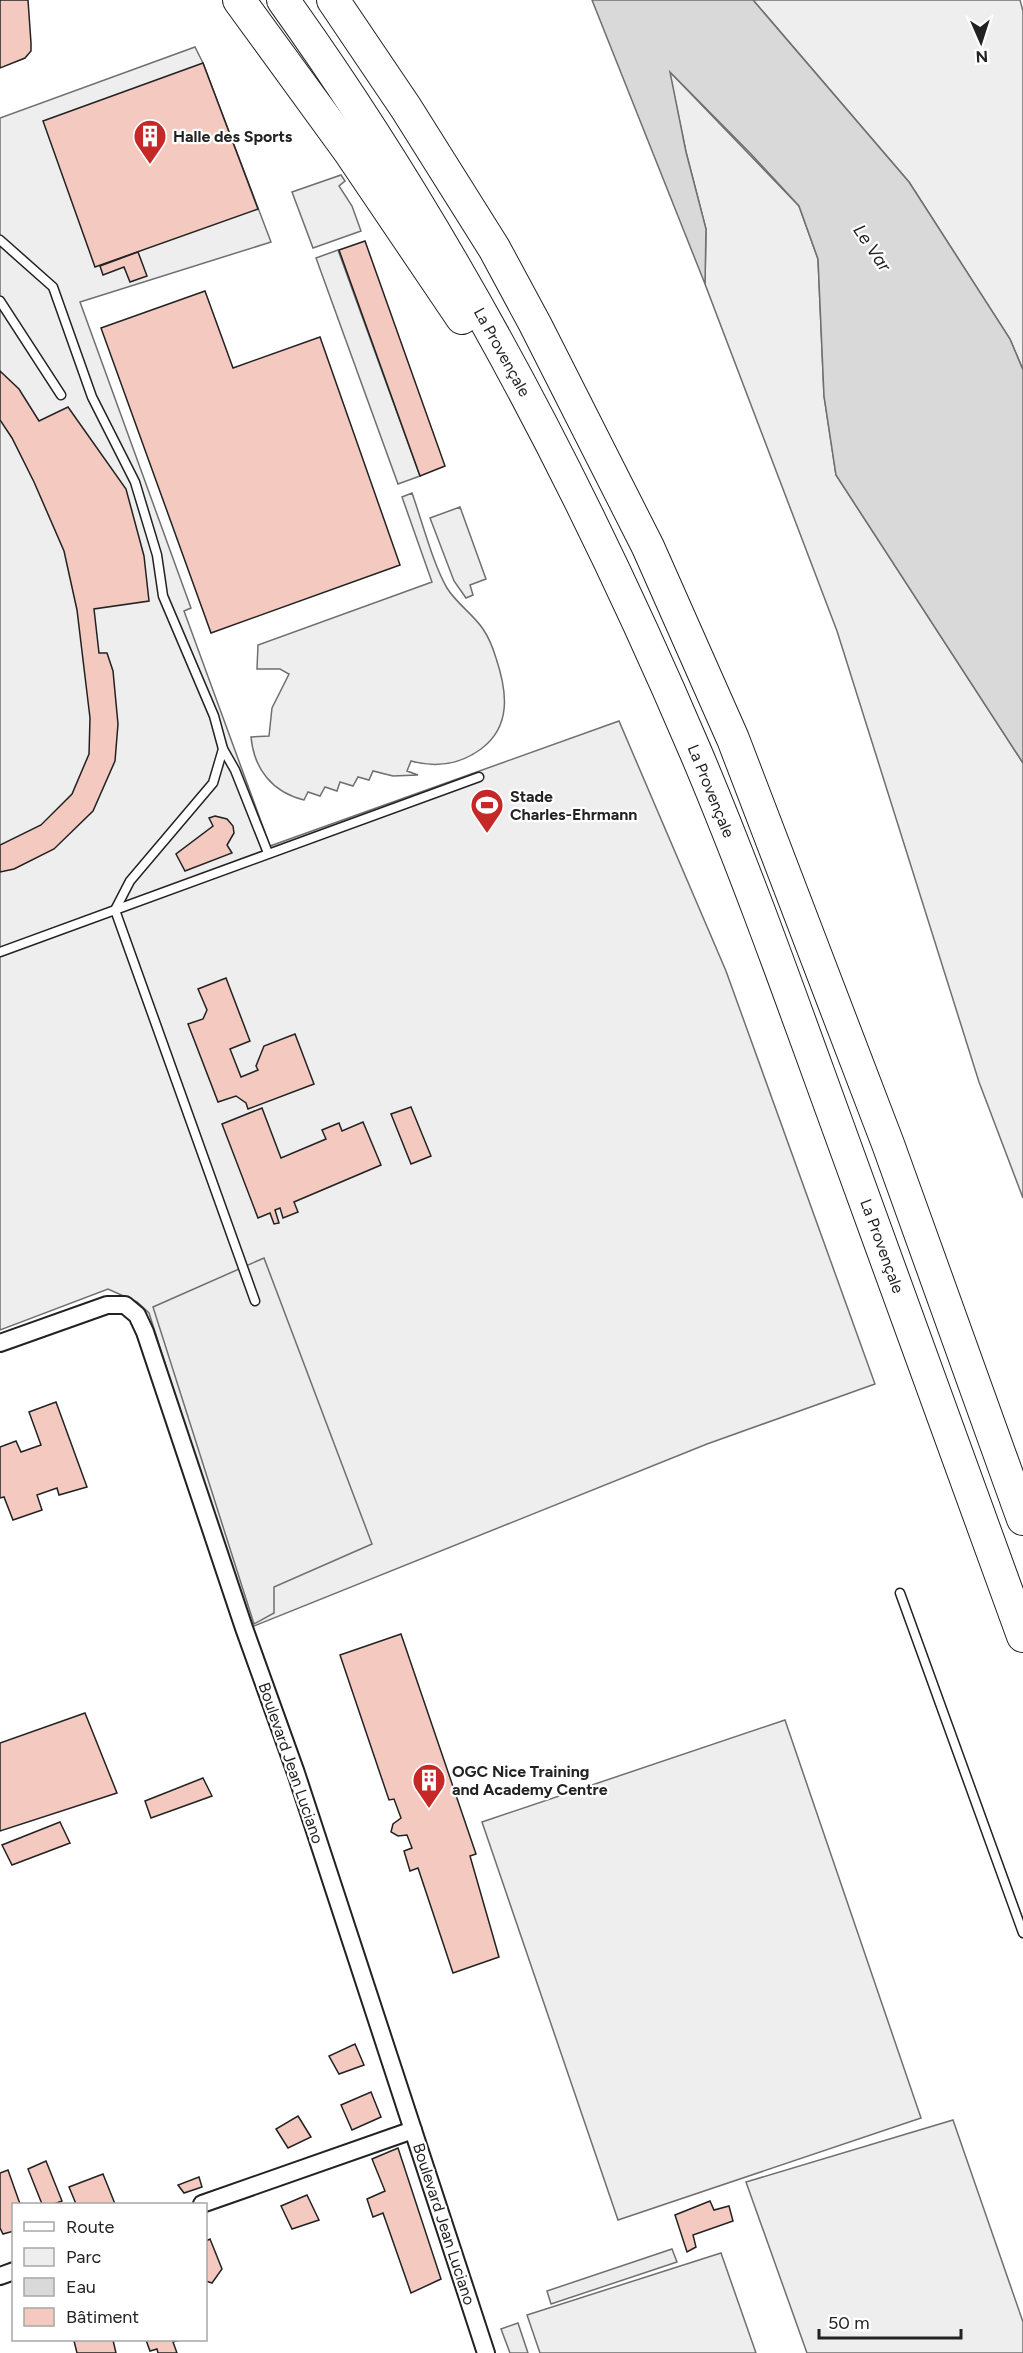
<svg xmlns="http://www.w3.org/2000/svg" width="1023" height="2353" font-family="Figtree,sans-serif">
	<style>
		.green { fill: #eee; stroke: #6f6f6f; stroke-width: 1.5 }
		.parking { fill: #ededed; stroke: #6f6f6f; stroke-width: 1.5 }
		.water { fill: #d9d9d9; stroke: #6f6f6f; stroke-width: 1.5 }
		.building { fill: #f3c9c0; stroke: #222; stroke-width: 1.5 }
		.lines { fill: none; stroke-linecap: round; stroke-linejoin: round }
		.lane-casing { stroke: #222; stroke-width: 11 }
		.street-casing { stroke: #222; stroke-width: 20 }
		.highway-casing { stroke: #222; stroke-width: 34 }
		.lane { stroke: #fff; stroke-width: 8 }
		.street { stroke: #fff; stroke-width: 16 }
		.highway { stroke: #fff; stroke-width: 32 }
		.labels { text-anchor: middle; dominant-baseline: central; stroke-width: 4.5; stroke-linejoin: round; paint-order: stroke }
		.poi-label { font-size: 16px; font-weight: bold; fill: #222; stroke: #fff; text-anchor: start }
		.street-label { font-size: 16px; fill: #222; stroke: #fff }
		.water-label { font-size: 18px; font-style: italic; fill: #222; stroke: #fff }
	</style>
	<rect width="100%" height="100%" fill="#fff"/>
	<!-- green -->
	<g class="green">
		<polygon points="753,0 1020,0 1023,11 1023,370 1010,339 909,182"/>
		<polygon points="195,47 203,63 271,242 80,302 191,608 184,611 270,846 619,721 726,971 875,1384 707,1444 249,1628 149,1313 137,1302 108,1289 0,1330 0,118"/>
		<polygon points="669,71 799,206 818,259 824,396 836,475 1023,763 1023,1198 979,1082 837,631 705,284 706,229 686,152"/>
		<polygon points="341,175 345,181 339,186 352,206 361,231 313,248 292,192"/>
		<polygon points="338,250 420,476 398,484 316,258"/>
		<path d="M412,493C422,521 433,564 447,588C456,603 473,614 483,629C489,638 493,648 496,658C507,691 512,726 481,749C459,765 436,768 411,761L407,771L418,775L393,776L373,771L369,780L358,777L353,786L340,782L337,791L325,787L320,796L308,792L304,800C272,792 254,769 251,737L269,736L272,708L289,674L280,669H257L258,645L432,582L402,497Z"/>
		<polygon points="460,507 486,579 470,585 473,595 466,598 454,581 430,518"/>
		<polygon points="785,1720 921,2118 618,2220 482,1822"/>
		<polygon points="953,2120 1023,2322 1023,2353 807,2353 746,2182"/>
		<polygon points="721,2253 756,2353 540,2353 527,2315"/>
	</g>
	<!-- parking -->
	<g class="parking">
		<polygon points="264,1258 372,1544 274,1587 274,1613 254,1624 153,1307"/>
		<polygon points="672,2249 677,2262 551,2304 547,2291"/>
		<polygon points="518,2323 528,2353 510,2353 501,2329"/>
	</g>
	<!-- water -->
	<polygon class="water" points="592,0 753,0 909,182 1010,339 1023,370 1023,763 836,475 824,396 818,259 799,206 751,154 670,72 686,152 706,229 705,284"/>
	<!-- building -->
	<g class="building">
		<polygon points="0,0 28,0 31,43 31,51 25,58 0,68"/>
		<polygon points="203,63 258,209 95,267 43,121"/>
		<polygon points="365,241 445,466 420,476 339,250"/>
		<polygon points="138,252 147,276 130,282 124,267 103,275 100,266"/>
		<polygon points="205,291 233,368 320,337 400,565 211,633 101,328"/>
		<polygon points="0,371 19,389 39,421 68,407 126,489 144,556 149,601 94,609 99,653 107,653 113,671 118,724 115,761 93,811 54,849 14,869 0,872 0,845 41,825 72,794 89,754 90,718 77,610 64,551 34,482 12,438 0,420"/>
		<polygon points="215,816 227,819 233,826 234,833 227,845 232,853 185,871 176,854 213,826 209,818"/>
		<polygon points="226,978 250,1041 230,1049 241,1077 258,1070 256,1066 264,1046 295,1034 314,1084 248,1109 246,1103 236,1096 218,1102 188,1024 203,1019 207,1010 198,989"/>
		<polygon points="411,1107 431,1156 411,1164 391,1114"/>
		<polygon points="262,1108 281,1158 326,1139 322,1130 339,1123 342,1131 363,1122 381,1165 294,1202 298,1212 283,1218 280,1208 275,1210 279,1223 274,1224 270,1213 258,1218 222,1124"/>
		<polygon points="56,1402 87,1487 59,1495 57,1488 37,1495 42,1510 13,1520 4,1497 0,1498 0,1447 16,1441 21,1452 41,1445 29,1412"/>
		<polygon points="401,1634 476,1854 470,1856 499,1957 453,1973 418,1868 410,1871 404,1851 412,1848 407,1835 398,1836 391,1832 393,1824 401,1818 394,1799 389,1800 340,1655"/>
		<polygon points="85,1713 117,1793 0,1831 0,1743"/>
		<polygon points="203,1778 212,1796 151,1818 145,1801"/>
		<polygon points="60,1822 70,1843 12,1865 2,1845"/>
		<polygon points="355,2044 364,2065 339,2074 329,2056"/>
		<polygon points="371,2092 381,2117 352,2130 341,2105"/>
		<polygon points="298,2116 311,2137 288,2148 276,2129"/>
		<polygon points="398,2148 441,2279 411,2293 383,2213 373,2217 367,2199 385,2191 372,2159"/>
		<polygon points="46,2161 62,2201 54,2204 42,2204 28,2169"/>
		<polygon points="8,2170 20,2204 14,2204 14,2231 3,2234 0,2228 0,2173"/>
		<polygon points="103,2174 115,2204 76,2204 69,2187"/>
		<polygon points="199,2177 202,2187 184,2193 178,2185"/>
		<polygon points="307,2195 319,2220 292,2229 281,2206"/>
		<polygon points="710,2201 714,2210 729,2206 733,2221 693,2235 696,2247 687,2252 675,2215"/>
		<polygon points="210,2239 222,2269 212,2283 206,2281 206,2241"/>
		<polygon points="77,2340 113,2340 116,2353 77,2353 74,2341"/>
		<polygon points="146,2340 179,2340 173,2342 177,2353 158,2353 157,2349 150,2351"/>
	</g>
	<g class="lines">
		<defs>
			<g id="lane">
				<polyline points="0,240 53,287 92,397 135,482 157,555 163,596 214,716 223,749 213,783 130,881 115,910 255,1301"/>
				<polyline points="0,301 61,395"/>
				<polyline points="223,749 235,770 268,853"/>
				<polyline points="0,952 479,777"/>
				<polyline points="900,1593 1023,1933"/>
			</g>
			<g id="street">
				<polyline points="0,1343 107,1305 125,1305 137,1315 145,1332 244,1628 296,1773 486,2353"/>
				<polyline points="202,2204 413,2130"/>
				<polyline points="0,2276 14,2271"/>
			</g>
			<g id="highway">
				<polyline points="239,0 349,151 462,318"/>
				<path d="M283,0C450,233 584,490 696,753C743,864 784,978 825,1091C892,1272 957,1454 1023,1636"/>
				<polyline points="333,0 406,108 494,248 535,324 648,547 733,739 888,1144 1023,1519"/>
			</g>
		</defs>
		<!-- lane casing -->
		<use href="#lane" class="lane-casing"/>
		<!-- street casing -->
		<use href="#street" class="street-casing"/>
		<!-- highway casing -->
		<use href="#highway" class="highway-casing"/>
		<!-- lane -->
		<use href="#lane" class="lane"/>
		<!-- street -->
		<use href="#street" class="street"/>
		<!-- highway -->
		<use href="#highway" class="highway"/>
	</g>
	<!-- icons -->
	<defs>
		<symbol id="building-pin" viewBox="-11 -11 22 30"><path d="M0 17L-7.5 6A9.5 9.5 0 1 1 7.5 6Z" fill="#c62828" stroke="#fff"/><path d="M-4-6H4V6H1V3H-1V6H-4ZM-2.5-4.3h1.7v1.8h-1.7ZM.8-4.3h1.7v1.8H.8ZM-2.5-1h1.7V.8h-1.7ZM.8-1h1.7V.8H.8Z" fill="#fff"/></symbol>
		<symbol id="stadium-pin" viewBox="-11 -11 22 30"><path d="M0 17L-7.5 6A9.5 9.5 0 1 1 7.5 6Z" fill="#c62828" stroke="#fff"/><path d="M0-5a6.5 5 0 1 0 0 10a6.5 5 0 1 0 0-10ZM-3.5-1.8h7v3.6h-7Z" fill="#fff"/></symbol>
	</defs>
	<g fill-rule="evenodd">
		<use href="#building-pin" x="131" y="117" width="38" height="52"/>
		<use href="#stadium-pin" x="468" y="786" width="38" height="52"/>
		<use href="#building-pin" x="410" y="1761" width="38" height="52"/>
	</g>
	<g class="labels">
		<!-- poi labels -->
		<g class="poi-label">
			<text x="173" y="136">Halle des Sports</text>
			<text x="510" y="796">Stade<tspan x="510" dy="18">Charles-Ehrmann</tspan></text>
			<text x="452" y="1771">OGC Nice Training<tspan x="452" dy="18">and Academy Centre</tspan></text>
		</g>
		<!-- street labels -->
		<g class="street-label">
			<text transform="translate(502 352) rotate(61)">La Provençale</text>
			<text transform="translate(711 791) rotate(68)">La Provençale</text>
			<text transform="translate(882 1246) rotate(70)">La Provençale</text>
			<text transform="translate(291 1763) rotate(71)">Boulevard Jean Luciano</text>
			<text transform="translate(444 2224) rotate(72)">Boulevard Jean Luciano</text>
		</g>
		<!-- water labels -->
		<g class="water-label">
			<text transform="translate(872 248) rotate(56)">Le Var</text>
		</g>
	</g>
	<!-- legend -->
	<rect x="12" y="2203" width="195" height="138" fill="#ffffff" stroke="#a7a7a7" stroke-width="1.5"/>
	<rect x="24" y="2222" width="30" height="9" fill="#ffffff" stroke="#a7a7a7" stroke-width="1.5"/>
	<text x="66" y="2233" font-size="18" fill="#222222">Route</text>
	<rect x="24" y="2248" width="30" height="18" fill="#eeeeee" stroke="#a7a7a7" stroke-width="1.5"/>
	<text x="66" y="2263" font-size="18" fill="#222222">Parc</text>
	<rect x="24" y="2278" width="30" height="18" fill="#d9d9d9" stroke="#a7a7a7" stroke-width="1.5"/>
	<text x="66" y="2293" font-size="18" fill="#222222">Eau</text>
	<rect x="24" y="2308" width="30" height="18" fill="#f3c9c0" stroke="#a7a7a7" stroke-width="1.5"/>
	<text x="66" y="2323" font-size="18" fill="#222222">Bâtiment</text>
	<!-- north arrow -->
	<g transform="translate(981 42) rotate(177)" stroke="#ffffff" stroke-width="4.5" paint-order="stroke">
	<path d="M0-4.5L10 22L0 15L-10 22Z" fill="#222222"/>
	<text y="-9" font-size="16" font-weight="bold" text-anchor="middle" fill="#222222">N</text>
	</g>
	<!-- scale -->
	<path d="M819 2329v9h142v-9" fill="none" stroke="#222222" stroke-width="3"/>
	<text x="828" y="2329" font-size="18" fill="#222222" stroke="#ffffff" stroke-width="4.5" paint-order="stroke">50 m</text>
</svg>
